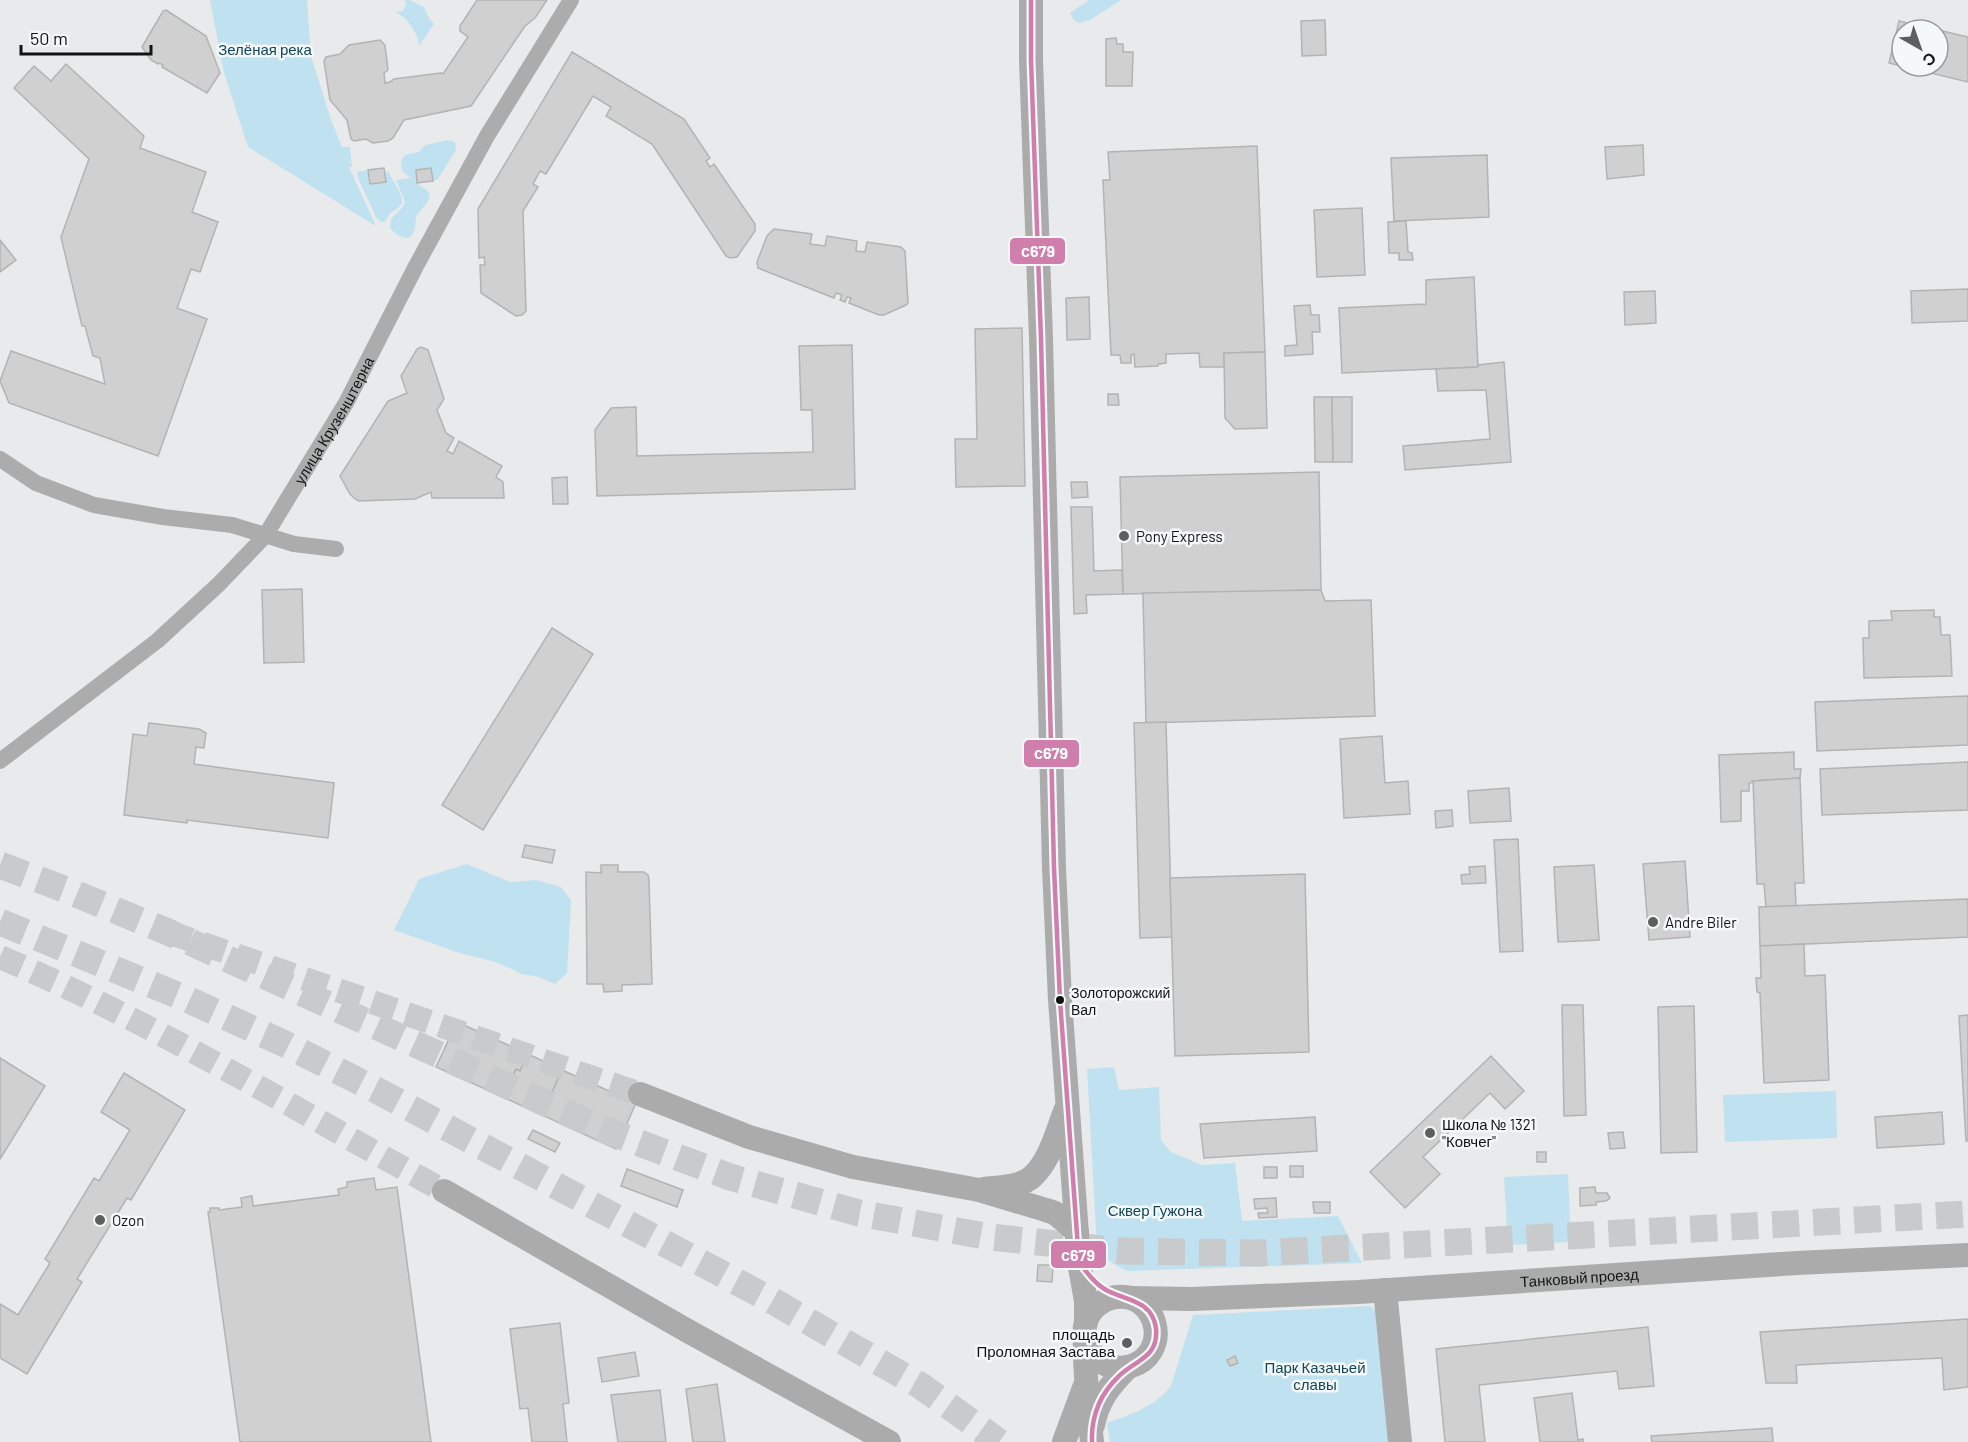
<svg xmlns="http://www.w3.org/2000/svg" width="1968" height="1442" font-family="Barlow,sans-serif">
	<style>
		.green { fill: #c0e2f0 }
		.building { fill: #d0d0d0; stroke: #b3b3b3; stroke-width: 1.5 }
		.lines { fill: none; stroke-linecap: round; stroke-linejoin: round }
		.secondary-tunnel { stroke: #c8cacb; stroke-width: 24; stroke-dasharray: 24 12; stroke-linecap: butt }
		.primary-tunnel { stroke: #c8cacb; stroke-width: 27; stroke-dasharray: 27 14; stroke-linecap: butt }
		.street { stroke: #acacac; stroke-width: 16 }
		.secondary { stroke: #ababab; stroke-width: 24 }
		.bus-1-casing { stroke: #f4f8f9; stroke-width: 9 }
		.bus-1 { stroke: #d07fac; stroke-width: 4.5 }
		.poi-dot { fill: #5d5f5f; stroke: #f4f8f9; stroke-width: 2 }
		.bus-dot { fill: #121414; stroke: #f4f8f9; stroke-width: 2 }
		.labels { text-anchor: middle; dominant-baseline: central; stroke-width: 5; stroke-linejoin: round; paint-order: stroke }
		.bus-label { font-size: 14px; fill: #121414; stroke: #f4f8f9; text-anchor: start }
		.park-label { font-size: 15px; fill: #114759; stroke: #f4f8f9 }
		.street-label { font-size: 15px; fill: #121414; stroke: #f4f8f9 }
		.poi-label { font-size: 15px; fill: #121414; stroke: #f4f8f9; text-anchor: start }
		.line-badge { stroke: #f4f8f9; stroke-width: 2 }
		.badge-label { font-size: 16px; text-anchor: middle; font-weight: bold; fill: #fff }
	</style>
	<rect width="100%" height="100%" fill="#e8eaeb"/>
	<!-- green -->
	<g class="green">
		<polygon points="210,0 307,0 311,56 331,120 342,147 350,147 352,167 349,167 376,226 248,147 224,73"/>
		<path d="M405,0H409L424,7L429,18L434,24L419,46C417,31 409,20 396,12L403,11L406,4Z"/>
		<polygon points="1089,0 1121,0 1090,20 1079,23 1074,20 1070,13"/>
		<path d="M448,140L455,142L456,150L438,179L433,181L431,168L416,170L417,183C420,186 427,190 429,193C432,201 421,209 417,215C413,224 419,229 409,238C403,239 394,233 390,228L391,219L402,208L405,202L396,180L411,178L402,171L401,161L405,155L419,152L425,145Z"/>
		<path d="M368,170L386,182L385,173L389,172C391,179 404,196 402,203C400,208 393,210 390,214C388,216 387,219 385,222H381L376,217L358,178L357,172Z"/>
		<polygon points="467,864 510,882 536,880 561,887 571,900 567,973 555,984 539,977 522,974 496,962 460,953 394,930 419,879"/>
		<path d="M1114,1067L1119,1090L1159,1087L1161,1140L1171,1152L1202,1165L1235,1163L1242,1221L1338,1216L1362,1263L1128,1271C1114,1265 1106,1260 1097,1248L1087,1069Z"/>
		<polygon points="1836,1091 1837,1138 1725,1142 1723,1095"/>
		<polygon points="1568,1174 1571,1242 1508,1245 1504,1177"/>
		<path d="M1371,1306L1375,1311L1389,1442H1110L1107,1423C1131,1414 1155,1407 1171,1386L1193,1315Z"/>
	</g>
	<!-- building -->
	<g class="building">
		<polygon points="477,0 547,0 535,18 525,26 471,106 404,120 393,138 388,141 373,143 366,139 354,141 351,139 347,120 330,100 324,61 326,57 340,54 349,45 380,40 385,45 388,70 384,73 385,83 390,82 394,79 441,73 443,74 468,37 460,31 460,26"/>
		<polygon points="166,10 206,36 220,73 207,93 162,67 163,65 159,63 158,64 151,60 142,47 163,11"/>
		<polygon points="1325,20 1326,55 1302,56 1301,21"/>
		<polygon points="1899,21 1938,30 1902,30 1902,66 1938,66 1938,30 1968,37 1968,82 1889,63"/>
		<polygon points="1116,38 1117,44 1123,44 1123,52 1133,52 1132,86 1106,86 1106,39"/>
		<polygon points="572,52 684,119 710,158 706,161 710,167 714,164 755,224 755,231 737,257 730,258 726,256 652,144 606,116 611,107 593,96 546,174 540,171 533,184 538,187 523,211 526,311 522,315 516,316 481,293 480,265 485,265 484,257 479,258 478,209"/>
		<polygon points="66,64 144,136 140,148 206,172 192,212 218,222 200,272 191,269 177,308 207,319 158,456 9,403 0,381 11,351 105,384 100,358 93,356 85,326 82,326 61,237 89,159 14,88 34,66 51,81"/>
		<polygon points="1643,145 1644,175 1607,179 1605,147"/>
		<polygon points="1257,146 1265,352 1224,353 1224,367 1200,367 1199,353 1166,354 1166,363 1158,364 1158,366 1135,367 1134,354 1131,355 1131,363 1121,363 1120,355 1111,355 1103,180 1110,180 1108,152"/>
		<polygon points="1487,155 1489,217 1394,221 1391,158"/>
		<polygon points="384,168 386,182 370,184 368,170"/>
		<polygon points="431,168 433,181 417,183 416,170"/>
		<polygon points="1362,208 1365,275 1317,277 1314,210"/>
		<polygon points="1406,221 1408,252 1412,253 1413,260 1399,260 1399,253 1389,253 1388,222"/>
		<polygon points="774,229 812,234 810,244 825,246 827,236 857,241 856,251 865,252 867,242 901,247 905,251 908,303 906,305 884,315 879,315 849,303 851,298 847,297 845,302 840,300 842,295 836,293 834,298 758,268 757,262 767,236"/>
		<polygon points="0,240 16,260 0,272"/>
		<polygon points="1474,277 1478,367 1342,373 1339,308 1426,304 1426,280"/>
		<polygon points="1968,289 1968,321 1912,323 1911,291"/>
		<polygon points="1655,291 1656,323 1625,325 1624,292"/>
		<polygon points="1089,297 1090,339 1067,340 1066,298"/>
		<polygon points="1310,305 1311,315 1319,315 1320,332 1312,332 1313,354 1285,356 1285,346 1297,345 1294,306"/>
		<polygon points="1022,328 1025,486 956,487 955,439 977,439 975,329"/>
		<polygon points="852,345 855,489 597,496 595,430 611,408 636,407 637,456 813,452 812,410 801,410 799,346"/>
		<polygon points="421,347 428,350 444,399 437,410 446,433 454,438 447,451 453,454 459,441 502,466 496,477 503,482 504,498 432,498 431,492 415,499 359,501 355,499 350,494 340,476 388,401 407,393 401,376 417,349"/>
		<polygon points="1265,352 1267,428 1235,429 1225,418 1224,353"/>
		<polygon points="1504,362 1511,462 1405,470 1403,446 1490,439 1486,390 1438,391 1436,369 1478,367 1478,365"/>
		<polygon points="1108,394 1118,394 1119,405 1108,405"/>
		<polygon points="1314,397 1332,397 1333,462 1315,462"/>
		<polygon points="1332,397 1352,397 1352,462 1333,462"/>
		<polygon points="1319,472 1321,590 1123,594 1120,477"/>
		<polygon points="567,477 568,504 553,504 552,478"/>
		<polygon points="1071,482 1087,482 1088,497 1072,498"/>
		<polygon points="1071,507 1092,507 1094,571 1122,570 1123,594 1086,595 1087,613 1074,614"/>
		<polygon points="302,589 304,662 264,663 262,590"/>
		<polygon points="1321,590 1325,601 1371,600 1375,716 1146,723 1143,593"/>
		<polygon points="1934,610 1934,617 1940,617 1941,635 1950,635 1952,676 1864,678 1863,638 1869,638 1869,621 1892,620 1891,611"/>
		<polygon points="552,628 593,654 483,830 442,805"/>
		<polygon points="1968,696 1968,745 1817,751 1815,702"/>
		<polygon points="1166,722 1172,937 1140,938 1134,723"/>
		<polygon points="149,723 199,729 206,733 204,748 196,747 194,764 334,783 328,838 187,820 187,823 124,815 133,734 147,736"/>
		<polygon points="1382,736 1385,783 1408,781 1410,814 1344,818 1340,739"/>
		<polygon points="1794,752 1794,769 1801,769 1800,778 1753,781 1754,782 1749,783 1749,791 1741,791 1741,821 1721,822 1719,755"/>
		<polygon points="1968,762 1968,810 1822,815 1820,769"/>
		<polygon points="1800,778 1804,883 1795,883 1796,906 1766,907 1764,884 1757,884 1753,781"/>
		<polygon points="1509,788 1511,821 1470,823 1468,791"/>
		<polygon points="1452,810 1453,826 1436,828 1435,811"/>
		<polygon points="1518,839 1523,951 1500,952 1494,840"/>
		<polygon points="525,845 555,850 552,863 522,857"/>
		<polygon points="1685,861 1690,937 1649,940 1643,864"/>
		<polygon points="601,865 618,865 618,872 644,872 648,875 649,880 652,984 622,985 622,991 604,992 603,984 587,984 586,872 601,873"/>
		<polygon points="1594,865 1599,940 1558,942 1554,867"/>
		<polygon points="1485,866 1486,883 1462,884 1461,875 1470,874 1469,867"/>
		<polygon points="1305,874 1309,1052 1175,1056 1170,878"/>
		<polygon points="1968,899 1968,937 1760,946 1759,907"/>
		<polygon points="1804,944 1805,976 1825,975 1829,1080 1764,1083 1760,993 1757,992 1756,978 1761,978 1760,946"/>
		<polygon points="1562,1005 1583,1005 1586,1115 1564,1116"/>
		<polygon points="1694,1006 1697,1152 1661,1153 1658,1007"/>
		<polygon points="1968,1015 1968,1141 1966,1141 1959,1016"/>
		<polygon points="457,1022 528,1054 520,1071 516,1069 503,1097 436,1067"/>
		<polygon points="528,1054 562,1070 542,1115 503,1097 516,1069 520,1071"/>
		<polygon points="1491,1056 1524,1091 1505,1109 1490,1093 1423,1157 1440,1174 1405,1208 1370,1172"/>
		<polygon points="0,1058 45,1086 0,1159"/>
		<polygon points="562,1070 636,1103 616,1149 542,1115"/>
		<polygon points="124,1073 185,1110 131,1200 127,1198 77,1279 82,1282 27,1374 0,1358 0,1304 18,1315 50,1263 45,1259 94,1178 99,1181 130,1130 101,1112"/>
		<polygon points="1942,1112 1944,1144 1877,1148 1875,1117"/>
		<polygon points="1315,1117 1317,1151 1204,1158 1200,1124"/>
		<polygon points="533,1130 560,1143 555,1152 528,1139"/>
		<polygon points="1623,1132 1625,1148 1610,1149 1608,1133"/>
		<rect x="1537" y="1152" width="9" height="10"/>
		<rect x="1290" y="1166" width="13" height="11"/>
		<rect x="1264" y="1167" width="13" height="11"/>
		<polygon points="627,1169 683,1190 677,1207 621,1186"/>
		<polygon points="374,1178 376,1190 397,1187 431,1442 240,1442 208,1212 210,1212 210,1208 219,1208 219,1210 242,1207 241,1198 252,1196 253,1206 339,1195 338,1189 347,1187 347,1182"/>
		<polygon points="1595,1187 1596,1193 1607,1193 1610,1198 1606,1201 1596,1202 1596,1205 1580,1206 1580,1188"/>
		<polygon points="1276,1198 1277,1217 1259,1218 1258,1213 1268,1213 1267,1208 1255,1209 1254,1199"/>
		<polygon points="1313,1202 1330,1202 1330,1213 1314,1213"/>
		<polygon points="1038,1265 1053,1265 1052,1282 1037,1281"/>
		<polygon points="1968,1319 1968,1387 1944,1390 1942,1358 1796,1365 1797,1383 1766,1383 1760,1332"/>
		<polygon points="560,1323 569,1403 563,1404 567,1442 532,1442 528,1408 520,1409 510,1329"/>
		<polygon points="1648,1327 1654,1386 1619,1389 1617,1371 1479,1385 1485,1442 1445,1442 1436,1349"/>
		<polygon points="635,1352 639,1376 602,1382 598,1358"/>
		<polygon points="1235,1356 1238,1363 1230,1366 1227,1360"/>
		<polygon points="717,1384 725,1442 693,1442 686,1389"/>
		<polygon points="660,1390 666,1442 618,1442 611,1395"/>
		<polygon points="1572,1393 1578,1440 1583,1439 1583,1442 1540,1442 1534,1398"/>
		<polygon points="1772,1428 1773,1442 1652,1442 1651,1436"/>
	</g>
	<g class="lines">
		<!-- secondary-tunnel -->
		<g class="secondary-tunnel">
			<polyline points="168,932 640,1094"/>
			<path d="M0,957C154,1023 297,1110 444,1191"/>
		</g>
		<!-- primary-tunnel -->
		<g class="primary-tunnel">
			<polyline points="0,865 69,891 168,932 605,1130 730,1177 859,1213 990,1237 1123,1251 1257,1253 1968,1214"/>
			<polyline points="0,922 189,1000 285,1044 378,1091 771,1300 921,1386 999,1442"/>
		</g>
		<!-- street -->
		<g class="street">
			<polyline points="0,459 36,483 94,505 163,517 232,525 294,544 336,549"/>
			<path id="s1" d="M0,761L157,641L219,584L265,536L346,403L416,266L487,136L571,0"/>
		</g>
		<!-- secondary -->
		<g class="secondary">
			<polyline points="1031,0 1031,60 1041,339 1054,868 1060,1000 1079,1262 1086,1301 1086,1321"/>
			<polyline points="640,1094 749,1137 853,1167 979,1190 1046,1210 1055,1213 1077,1232"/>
			<path d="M984,1189C999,1187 1022,1187 1033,1176C1051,1159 1057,1130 1066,1109"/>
			<polyline points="444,1191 686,1330 889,1442"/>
			<polyline points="1385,1290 1400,1442"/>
			<path id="s2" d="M1132,1298L1192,1299L1358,1292L1797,1263L1968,1255"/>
			<path d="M1085,1339C1103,1390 1167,1366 1154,1322C1150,1309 1139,1298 1125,1297C1108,1295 1090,1306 1086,1322C1083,1331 1085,1341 1085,1350C1085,1381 1089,1411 1092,1442"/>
			<path d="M1093,1425C1098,1400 1110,1385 1128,1367"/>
			<polyline points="1064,1442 1084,1388"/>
		</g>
		<defs>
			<path id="bus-1" d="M1031,0V60L1041,339L1054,868L1060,1000L1079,1262C1087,1273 1096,1285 1108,1291C1128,1301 1152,1301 1156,1328C1159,1358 1135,1360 1119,1376C1100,1394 1091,1416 1092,1442"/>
		</defs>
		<!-- bus-1 casing -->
		<use href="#bus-1" class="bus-1-casing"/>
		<!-- bus-1 -->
		<use href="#bus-1" class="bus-1"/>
	</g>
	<!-- markers -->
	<g class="poi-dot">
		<circle cx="1124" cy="536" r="6"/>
		<circle cx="1653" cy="922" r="6"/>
		<circle cx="1430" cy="1133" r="6"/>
		<circle cx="100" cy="1220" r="6"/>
		<circle cx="1127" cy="1343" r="6"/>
	</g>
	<circle class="bus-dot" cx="1060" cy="1000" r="5"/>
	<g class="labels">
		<!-- bus labels -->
		<g class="bus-label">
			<text x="1071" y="992">Золоторожский<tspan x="1071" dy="17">Вал</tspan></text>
		</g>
		<!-- park labels -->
		<g class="park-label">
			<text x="265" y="49">Зелёная река</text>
			<text x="1155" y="1210">Сквер Гужона</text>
			<text x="1315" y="1367">Парк Казачьей<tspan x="1315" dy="17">славы</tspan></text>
		</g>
		<!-- street labels -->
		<g class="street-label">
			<text stroke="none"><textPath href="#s1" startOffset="483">улица Крузенштерна</textPath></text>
			<text stroke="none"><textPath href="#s2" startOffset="448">Танковый проезд</textPath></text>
		</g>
		<!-- poi labels -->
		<g class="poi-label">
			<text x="1136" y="536">Pony Express</text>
			<text x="1665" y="922">Andre Biler</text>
			<text x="1442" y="1124">Школа № 1321<tspan x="1442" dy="17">"Ковчег"</tspan></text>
			<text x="112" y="1220">Ozon</text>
			<text x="1115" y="1334" text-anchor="end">площадь<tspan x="1115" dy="17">Проломная Застава</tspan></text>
		</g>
	</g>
	<g class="line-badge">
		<rect x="1009" y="237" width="57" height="28" rx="6" fill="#d07fac"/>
		<rect x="1023" y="739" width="57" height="29" rx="6" fill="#d07fac"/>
		<rect x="1050" y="1240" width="57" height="29" rx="6" fill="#d07fac"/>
	</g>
	<g class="badge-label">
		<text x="1038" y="257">с679</text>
		<text x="1051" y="759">с679</text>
		<text x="1078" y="1261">с679</text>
	</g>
	<!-- north arrow -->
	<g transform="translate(1920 48) rotate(140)"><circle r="28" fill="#f4f8f9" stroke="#9a9d9d" stroke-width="1.5"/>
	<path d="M0-4.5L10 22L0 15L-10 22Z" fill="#5d5f5f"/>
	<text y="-9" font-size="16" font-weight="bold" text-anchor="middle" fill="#121414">С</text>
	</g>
	<!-- scale -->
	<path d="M21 45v9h130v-9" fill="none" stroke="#121414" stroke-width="3"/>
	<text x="30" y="45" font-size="18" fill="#121414" stroke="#f4f8f9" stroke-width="4.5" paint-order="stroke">50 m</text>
</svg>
